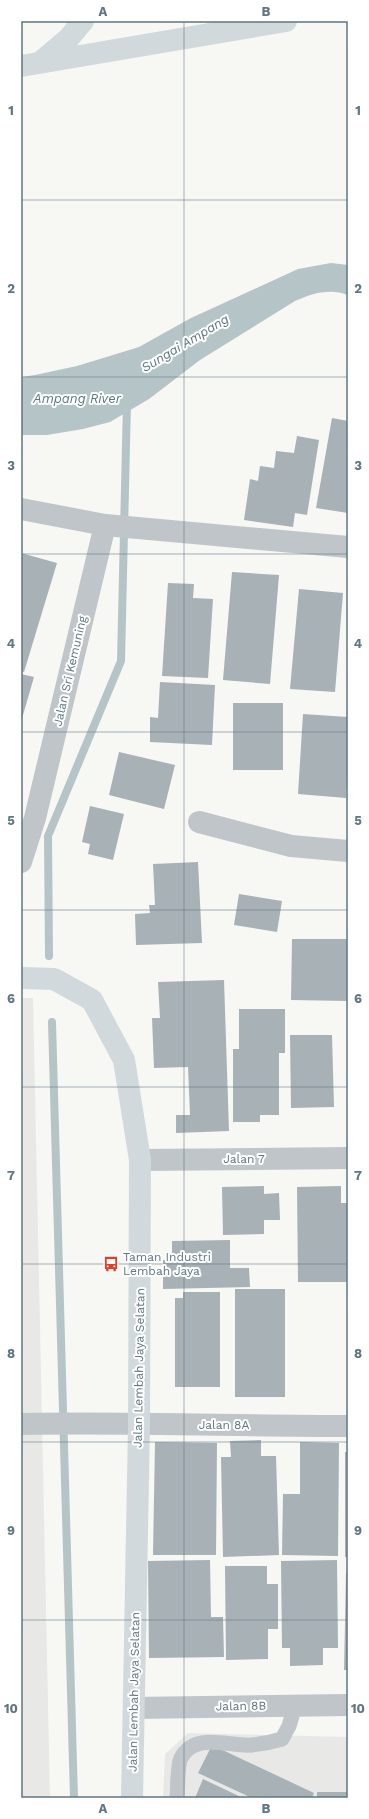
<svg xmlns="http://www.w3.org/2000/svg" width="369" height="1819" font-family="'Work Sans',sans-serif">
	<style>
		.built { fill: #e8e8e7 }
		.water { fill: #b5c5c7 }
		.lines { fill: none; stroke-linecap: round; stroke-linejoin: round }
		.stream { stroke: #b5c5c7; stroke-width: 8 }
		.building { fill: #a7b1b6 }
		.lane { stroke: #bfc5c8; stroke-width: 15 }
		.street { stroke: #bfc5c8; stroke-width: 22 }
		.secondary { stroke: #d2d9dc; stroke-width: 22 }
		.grid { fill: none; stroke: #617680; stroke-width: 1; stroke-opacity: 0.55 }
		.labels { text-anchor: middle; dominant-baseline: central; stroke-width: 4; stroke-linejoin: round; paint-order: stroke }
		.street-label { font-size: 12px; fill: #617680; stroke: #fff }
		.poi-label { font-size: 12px; fill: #617680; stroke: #fff; text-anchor: start }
		.water-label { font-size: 13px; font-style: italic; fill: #5c767b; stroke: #fff }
		.neatline { fill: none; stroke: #617680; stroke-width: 1.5 }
		.grid-label { font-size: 13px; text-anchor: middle; font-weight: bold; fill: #617680 }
	</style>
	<rect width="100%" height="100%" fill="#f7f7f4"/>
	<!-- built -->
	<g class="built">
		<polygon points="21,998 33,998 50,1798 21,1798"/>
		<polygon points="188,1733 348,1737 348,1798 163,1798 165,1754"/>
	</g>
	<!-- water -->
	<path class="water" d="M331,263L348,265V295C330,288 312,293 295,301L200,360L149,399L110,422L83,429L47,435H21V377L35,375L77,366L139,347L191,318L298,269Z"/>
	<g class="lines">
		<!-- stream -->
		<g class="stream">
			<polyline points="49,956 48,836 121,661 127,402"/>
			<polyline points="52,1022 74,1798"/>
		</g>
	</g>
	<!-- building -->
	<g class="building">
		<polygon points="332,418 348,421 348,513 316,508"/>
		<polygon points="297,436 319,440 307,515 295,513 293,527 244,520 250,479 258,481 260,466 274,468 276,451 294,453"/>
		<polygon points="21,553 57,563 24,672 21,671"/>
		<polygon points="232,572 279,575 270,684 223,680"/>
		<polygon points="168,583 194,584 193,598 213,599 208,678 162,676"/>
		<polygon points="299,589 343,593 335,692 290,689"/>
		<polygon points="21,674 34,677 21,722"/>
		<polygon points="160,682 215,685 212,745 150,742 150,717 158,718"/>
		<rect x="233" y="703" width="50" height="67"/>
		<polygon points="303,714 348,717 348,762 346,798 298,794"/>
		<polygon points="119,752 175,765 164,809 109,795"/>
		<polygon points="90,806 124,814 113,860 88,854 90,844 82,842"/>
		<polygon points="198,862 202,943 136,945 135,914 150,913 149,905 155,905 153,864"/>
		<polygon points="239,894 282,901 277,932 234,925"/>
		<polygon points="292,939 348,939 348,1001 291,1000"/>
		<polygon points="224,980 229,1131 176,1133 176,1115 190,1115 188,1067 154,1068 152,1018 160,1018 158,982"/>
		<polygon points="239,1009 285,1009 285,1053 279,1053 279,1115 260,1115 260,1122 233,1122 233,1049 239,1049"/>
		<polygon points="290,1035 332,1035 334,1107 291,1108"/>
		<polygon points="264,1186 264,1194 279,1193 280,1220 264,1220 264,1234 223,1235 222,1187"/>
		<polygon points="341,1186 341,1203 348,1203 348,1282 298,1282 297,1187"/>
		<polygon points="230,1240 230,1268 249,1268 250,1287 163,1289 163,1260 172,1260 172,1241"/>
		<rect x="235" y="1289" width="50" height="108"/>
		<polygon points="183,1292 220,1292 220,1387 175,1387 175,1298 183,1298"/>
		<polygon points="261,1440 261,1456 276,1456 279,1555 223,1557 221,1457 231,1457 230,1441"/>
		<polygon points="155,1442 217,1443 216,1555 153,1555"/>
		<polygon points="300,1442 339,1443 338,1556 282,1555 283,1494 300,1494"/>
		<rect x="345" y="1452" width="3" height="105"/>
		<polygon points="210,1560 211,1617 223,1617 224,1657 149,1658 148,1561"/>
		<polygon points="337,1560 338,1648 323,1648 323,1665 290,1666 290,1648 282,1648 281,1561"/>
		<polygon points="225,1566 267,1566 267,1584 278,1584 278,1629 268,1629 268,1659 226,1660"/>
		<polygon points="346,1573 348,1573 348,1670 344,1670"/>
		<polygon points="212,1745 314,1793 312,1798 252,1798 198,1773"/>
		<polygon points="203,1779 243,1798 195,1798"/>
		<rect x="317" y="1792" width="31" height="6"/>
	</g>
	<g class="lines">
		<!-- lane -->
		<path class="lane" d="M177,1798C178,1788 177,1766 181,1758C195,1731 229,1747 252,1745C262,1744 272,1742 282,1739L289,1726L295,1706"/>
		<!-- street -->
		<g class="street">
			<polyline points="21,509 105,525 348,547"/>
			<polyline points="199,822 291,846 348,851"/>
			<polyline points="21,862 35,818 105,525"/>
			<polyline points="140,1160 348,1158"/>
			<path d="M21,1424C130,1422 239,1426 348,1426"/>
			<polyline points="134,1708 348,1705"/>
		</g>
		<!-- secondary -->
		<g class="secondary">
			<polyline points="42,61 68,39 83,21"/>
			<polyline points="21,66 286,21"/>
			<polyline points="21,978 54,979 92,1000 124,1060 140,1160 139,1425 132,1798"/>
		</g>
	</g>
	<!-- grid -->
	<path class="grid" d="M184,21V1798M21,200H348M21,377H348M21,554H348M21,732H348M21,910H348M21,1087H348M21,1264H348M21,1442H348M21,1620H348"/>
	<!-- icons -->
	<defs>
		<symbol id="bus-bare" viewBox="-9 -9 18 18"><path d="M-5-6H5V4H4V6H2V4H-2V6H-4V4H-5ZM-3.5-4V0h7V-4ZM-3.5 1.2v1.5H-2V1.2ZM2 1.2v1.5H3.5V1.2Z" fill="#e73c23" stroke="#fff" stroke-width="2.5" paint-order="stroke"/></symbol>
	</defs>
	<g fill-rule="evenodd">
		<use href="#bus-bare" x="100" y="1253" width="22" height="22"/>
	</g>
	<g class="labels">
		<!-- street labels -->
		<g class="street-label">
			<text transform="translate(70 671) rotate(-77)">Jalan Sri Kemuning</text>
			<text x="244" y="1159">Jalan 7</text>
			<text transform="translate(139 1368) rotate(-89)">Jalan Lembah Jaya Selatan</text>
			<text x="224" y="1425">Jalan 8A</text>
			<text transform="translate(134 1692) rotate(-89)">Jalan Lembah Jaya Selatan</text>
			<text transform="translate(241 1706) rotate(-1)">Jalan 8B</text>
		</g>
		<!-- poi labels -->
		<g class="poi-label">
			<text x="123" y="1257">Taman Industri<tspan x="123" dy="14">Lembah Jaya</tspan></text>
		</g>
		<!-- water labels -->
		<g class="water-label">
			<text transform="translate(185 343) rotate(-31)">Sungai Ampang</text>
			<text x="77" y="398">Ampang River</text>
		</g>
	</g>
	<!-- border -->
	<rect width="369" height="1819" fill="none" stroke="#ffffff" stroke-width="44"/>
	<rect x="22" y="22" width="325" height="1775" class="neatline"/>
	<g class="grid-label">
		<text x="103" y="16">A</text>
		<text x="266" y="16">B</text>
		<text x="11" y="115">1</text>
		<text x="358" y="115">1</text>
		<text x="11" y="293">2</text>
		<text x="358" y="293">2</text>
		<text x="11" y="470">3</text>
		<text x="358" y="470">3</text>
		<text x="11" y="648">4</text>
		<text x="358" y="648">4</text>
		<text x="11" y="825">5</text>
		<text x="358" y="825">5</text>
		<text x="11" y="1003">6</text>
		<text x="358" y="1003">6</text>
		<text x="11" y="1180">7</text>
		<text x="358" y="1180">7</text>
		<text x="11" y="1358">8</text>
		<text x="358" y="1358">8</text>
		<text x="11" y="1535">9</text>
		<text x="358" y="1535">9</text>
		<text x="11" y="1713">10</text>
		<text x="358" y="1713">10</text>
		<text x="103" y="1813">A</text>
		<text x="266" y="1813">B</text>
	</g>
</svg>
